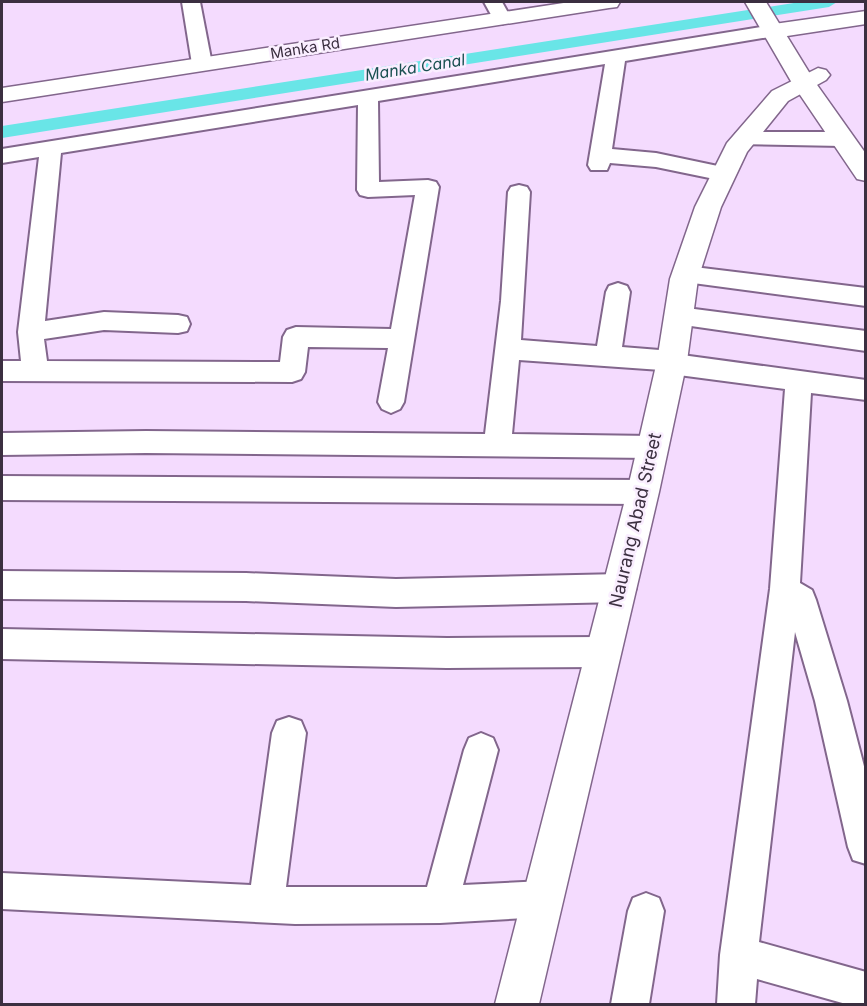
<svg xmlns="http://www.w3.org/2000/svg" width="867" height="1006" font-family="Inter,sans-serif">
	<style>
		.lines { fill: none; stroke-linecap: round; stroke-linejoin: round }
		.canal { fill: #69e5e7; fill-rule: evenodd }
		.minor-casing { stroke: #82668c; stroke-width: 4 }
		.tertiary-casing { stroke: #82668c; stroke-width: 3 }
		.secondary-casing { stroke: #82668c; stroke-width: 3 }
		.minor { fill: #fff; fill-rule: evenodd }
		.tertiary { fill: #fff; fill-rule: evenodd }
		.secondary { fill: #fff; fill-rule: evenodd }
		.labels { text-anchor: middle; dominant-baseline: central; stroke-width: 5; stroke-linejoin: round; paint-order: stroke }
		.far-street-label { font-size: 15px; fill: #3b2f40; stroke: #faeeff }
		.far-water-label { font-size: 16px; font-style: italic; fill: #1a5051; stroke: #faeeff }
		.street-label { font-size: 18px; fill: #3b2f40; stroke: #faeeff }
	</style>
	<rect width="100%" height="100%" fill="#f4dbfe"/>
	<g class="lines">
		<!-- canal -->
		<polygon class="canal" points="800,2 837,2 829,7 2,138 2,126"/>
		<defs>
			<g id="minor">
				<polygon points="182,2 200,2 212,64 209,68 195,68 192,64"/>
				<polygon points="484,2 502,2 511,18 502,24 495,22"/>
				<path d="M774,25L784,31L781,35L625,61L612,149L656,153L732,169L735,174L732,179L724,181L656,167L610,163L607,170H591L588,165L605,64L378,101L379,182L428,180L436,182L439,187L404,402L400,409L391,413L382,409L378,402L388,348L308,347L305,372L301,379L292,382L2,381V361H21L18,332L39,157L2,163V149ZM358,105L357,190L360,195L368,197L415,195L391,329L296,327L287,330L283,337L280,362L47,361L44,339L104,330L178,333L187,331L190,324L187,317L178,315L104,312L45,321L61,153Z"/>
				<polygon points="744,132 842,132 850,134 853,139 850,144 842,146 736,144 733,139 736,134"/>
				<polygon points="519,185 527,187 530,192 521,340 597,346 606,292 609,286 618,283 627,286 630,292 622,347 672,351 682,355 866,380 866,400 811,393 800,583 812,590 816,600 847,701 866,774 866,864 853,860 848,847 815,701 795,632 759,942 866,972 866,1004 846,1004 757,979 755,1004 717,1004 720,955 770,589 785,389 671,374 661,370 519,360 512,434 652,436 662,439 666,447 662,455 652,458 146,453 2,455 2,433 146,431 485,434 501,301 508,192 511,187"/>
				<polygon points="686,266 866,288 866,306 678,281 674,275 678,269"/>
				<polygon points="679,307 866,331 866,351 670,323 667,316 670,309"/>
				<polygon points="2,476 643,480 653,483 657,492 653,501 643,504 2,500"/>
				<polygon points="2,571 246,573 396,579 621,574 632,578 636,588 632,598 621,602 396,607 246,601 2,599"/>
				<polygon points="2,629 447,638 603,637 614,641 619,652 614,663 603,667 447,668 2,659"/>
				<polygon points="289,717 301,721 306,733 286,887 427,887 464,750 469,738 481,733 493,738 498,750 463,885 544,881 557,886 562,899 557,912 544,917 440,923 295,924 2,909 2,873 251,885 272,733 277,721"/>
				<polygon points="646,893 659,898 664,911 649,1004 611,1004 628,911 633,898"/>
			</g>
			<g id="tertiary">
				<polygon points="866,11 866,24 774,38 766,36 763,31 766,26 774,24"/>
				<polygon points="818,68 826,70 830,75 826,80 788,101 747,152 721,207 698,279 687,361 659,492 539,1004 495,1004 627,492 657,361 670,279 695,207 727,143 772,91"/>
			</g>
			<g id="secondary">
				<polygon points="570,2 620,2 617,7 609,8 2,102 2,88"/>
				<polygon points="745,2 766,2 815,82 866,154 866,181 857,179 792,83"/>
			</g>
		</defs>
		<!-- minor casing -->
		<use href="#minor" class="minor-casing"/>
		<!-- tertiary casing -->
		<use href="#tertiary" class="tertiary-casing"/>
		<!-- secondary casing -->
		<use href="#secondary" class="secondary-casing"/>
		<!-- minor -->
		<use href="#minor" class="minor"/>
		<!-- tertiary -->
		<use href="#tertiary" class="tertiary"/>
		<!-- secondary -->
		<use href="#secondary" class="secondary"/>
	</g>
	<g class="labels">
		<!-- far-street labels -->
		<g class="far-street-label">
			<text transform="translate(305 48) rotate(-9)">Manka Rd</text>
		</g>
		<!-- far-water labels -->
		<g class="far-water-label">
			<text transform="translate(415 67) rotate(-9)">Manka Canal</text>
		</g>
		<!-- street labels -->
		<g class="street-label">
			<text transform="translate(635 520) rotate(-77)">Naurang Abad Street</text>
		</g>
	</g>
	<!-- border -->
	<rect width="867" height="1006" fill="none" stroke="#3b2f40" stroke-width="6"/>
</svg>
